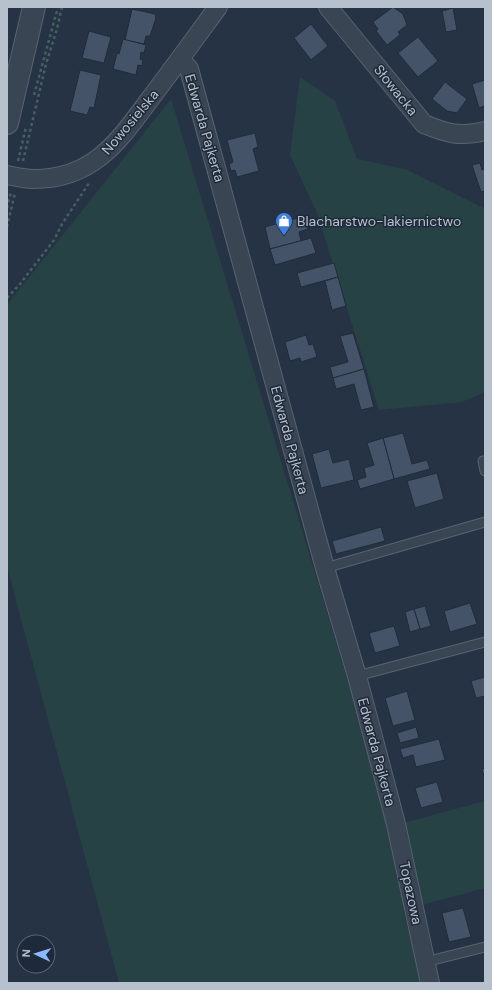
<svg xmlns="http://www.w3.org/2000/svg" width="492" height="990" font-family="'DM Sans',sans-serif">
	<style>
		.green { fill: #274245 }
		.building { fill: #445367; stroke: #202c3b }
		.lines { fill: none; stroke-linecap: round; stroke-linejoin: round }
		.service-casing { stroke: #586371; stroke-width: 11 }
		.minor-casing { stroke: #586371; stroke-width: 20 }
		.tertiary-casing { stroke: #586371; stroke-width: 24 }
		.path { stroke: #465f61; stroke-width: 2.5; stroke-dasharray: 3 3; stroke-linecap: butt }
		.service { stroke: #3a4554; stroke-width: 9 }
		.minor { stroke: #3a4554; stroke-width: 18 }
		.tertiary { stroke: #3a4554; stroke-width: 22 }
		.labels { text-anchor: middle; dominant-baseline: central; stroke-width: 3; stroke-linejoin: round; paint-order: stroke }
		.street-label { font-size: 14px; fill: #b7c0cd; stroke: #1e2a39 }
		.poi-label { font-size: 14px; fill: #b7c0cd; stroke: #1e2a39; text-anchor: start }
	</style>
	<rect width="100%" height="100%" fill="#253345"/>
	<!-- green -->
	<g class="green">
		<polygon points="300,77 335,101 357,159 405,169 485,209 485,392 462,402 379,410 317,213 290,155"/>
		<polygon points="171,99 392,826 485,801 485,888 403,910 423,983 119,983 7,567 7,305"/>
	</g>
	<!-- building -->
	<g class="building">
		<polygon points="393,7 403,14 407,25 398,32 400,35 387,45 376,31 378,29 373,22"/>
		<polygon points="453,8 457,30 446,32 442,11"/>
		<polygon points="132,9 155,14 156,18 150,36 146,36 144,44 125,40"/>
		<polygon points="311,24 328,46 311,60 294,38"/>
		<polygon points="89,31 111,37 104,63 82,58"/>
		<polygon points="418,37 438,61 418,77 398,53"/>
		<polygon points="123,39 146,45 144,53 141,52 140,59 143,60 142,66 138,65 136,75 113,69 117,53 119,54"/>
		<polygon points="80,70 101,75 94,108 90,107 87,115 70,111"/>
		<polygon points="485,80 485,106 479,108 472,84"/>
		<polygon points="445,82 467,99 457,113 447,111 432,99"/>
		<polygon points="255,133 258,147 253,149 259,171 237,177 235,170 231,171 229,164 233,162 227,140"/>
		<polygon points="480,163 482,170 485,169 485,191 481,192 472,165"/>
		<polygon points="305,216 308,229 299,232 301,241 270,249 265,227"/>
		<polygon points="311,238 316,253 275,265 270,249"/>
		<polygon points="334,263 338,277 301,287 297,273"/>
		<polygon points="338,277 346,306 332,310 325,281"/>
		<polygon points="353,333 364,369 333,378 330,367 348,362 340,336"/>
		<polygon points="306,335 309,345 313,344 317,357 301,362 300,358 290,361 285,342"/>
		<polygon points="364,369 374,407 361,410 354,384 336,389 333,378"/>
		<polygon points="403,433 412,464 427,460 430,469 394,479 383,438"/>
		<polygon points="383,438 394,479 360,489 357,480 366,477 364,468 374,465 367,443"/>
		<polygon points="329,449 333,463 349,459 354,480 321,488 312,454"/>
		<polygon points="437,473 444,499 415,508 407,481"/>
		<polygon points="381,527 385,541 336,554 332,541"/>
		<polygon points="470,603 477,624 450,632 444,611"/>
		<polygon points="425,606 431,626 420,629 414,609"/>
		<polygon points="414,609 420,629 410,632 405,612"/>
		<polygon points="394,626 400,646 375,653 369,633"/>
		<polygon points="485,677 485,696 476,698 471,681"/>
		<polygon points="407,691 415,720 393,726 385,698"/>
		<polygon points="416,727 419,738 400,743 397,733"/>
		<polygon points="439,739 445,760 416,767 413,755 403,758 400,749"/>
		<polygon points="485,768 485,780 482,769"/>
		<polygon points="437,782 443,802 421,808 415,788"/>
		<polygon points="463,908 471,937 449,942 442,913"/>
	</g>
	<g class="lines">
		<defs>
			<g id="service">
				<polyline points="483,461 485,471"/>
				<polyline points="325,568 485,522"/>
				<polyline points="357,676 485,642"/>
				<polyline points="425,962 485,947"/>
			</g>
			<g id="minor">
				<path d="M328,7L424,124C448,134 460,137 485,131"/>
				<polyline points="180,59 189,69 325,568 357,676 396,824 430,983"/>
				<path d="M7,175C16,177 25,179 34,179C95,179 120,139 153,95C175,66 196,37 218,7"/>
			</g>
			<polyline id="tertiary" points="7,123 34,7"/>
		</defs>
		<!-- service casing -->
		<use href="#service" class="service-casing"/>
		<!-- minor casing -->
		<use href="#minor" class="minor-casing"/>
		<!-- tertiary casing -->
		<use href="#tertiary" class="tertiary-casing"/>
		<!-- path -->
		<g class="path">
			<polyline points="34,95 58,7"/>
			<polyline points="18,161 26,127"/>
			<polyline points="23,161 46,64 57,29 62,7"/>
			<polyline points="7,208 11,192"/>
			<polyline points="7,227 15,193"/>
			<polyline points="7,298 20,284 54,240 62,224 89,183"/>
		</g>
		<!-- service -->
		<use href="#service" class="service"/>
		<!-- minor -->
		<use href="#minor" class="minor"/>
		<!-- tertiary -->
		<use href="#tertiary" class="tertiary"/>
	</g>
	<!-- icons -->
	<defs>
		<symbol id="shop-pin" viewBox="-11 -11 22 30"><path d="M0 17L-7.5 6A9.5 9.5 0 1 1 7.5 6Z" fill="#3f7fe0" stroke="#1e2a39"/><path d="M-5-2.5h2.3a2.7 3.5 0 0 1 5.4 0H5L5.5 6h-11ZM-1.5-2.5h3a1.5 2.3 0 0 0-3 0Z" fill="#fff"/></symbol>
	</defs>
	<g fill-rule="evenodd">
		<use href="#shop-pin" x="274" y="211" width="20" height="27"/>
	</g>
	<g class="labels">
		<!-- street labels -->
		<g class="street-label">
			<text transform="translate(396 90) rotate(51)">Słowacka</text>
			<text transform="translate(130 122) rotate(-50)">Nowosielska</text>
			<text transform="translate(205 128) rotate(74)">Edwarda Pajkerta</text>
			<text transform="translate(290 440) rotate(75)">Edwarda Pajkerta</text>
			<text transform="translate(377 752) rotate(75)">Edwarda Pajkerta</text>
			<text transform="translate(411 893) rotate(78)">Topazowa</text>
		</g>
		<!-- poi labels -->
		<g class="poi-label">
			<text x="297" y="221">Blacharstwo-lakiernictwo</text>
		</g>
	</g>
	<!-- border -->
	<rect width="492" height="990" fill="none" stroke="#b7c0cd" stroke-width="16"/>
	<!-- north arrow -->
	<g transform="translate(36 954) rotate(274)"><circle r="19" fill="#1e2a39" stroke="#5b6674"/>
	<path d="M0-3L7 15L0 10L-7 15Z" fill="#8bb9ff"/>
	<text y="-6" font-size="11" font-weight="bold" text-anchor="middle" fill="#b7c0cd">N</text>
	</g>
</svg>
